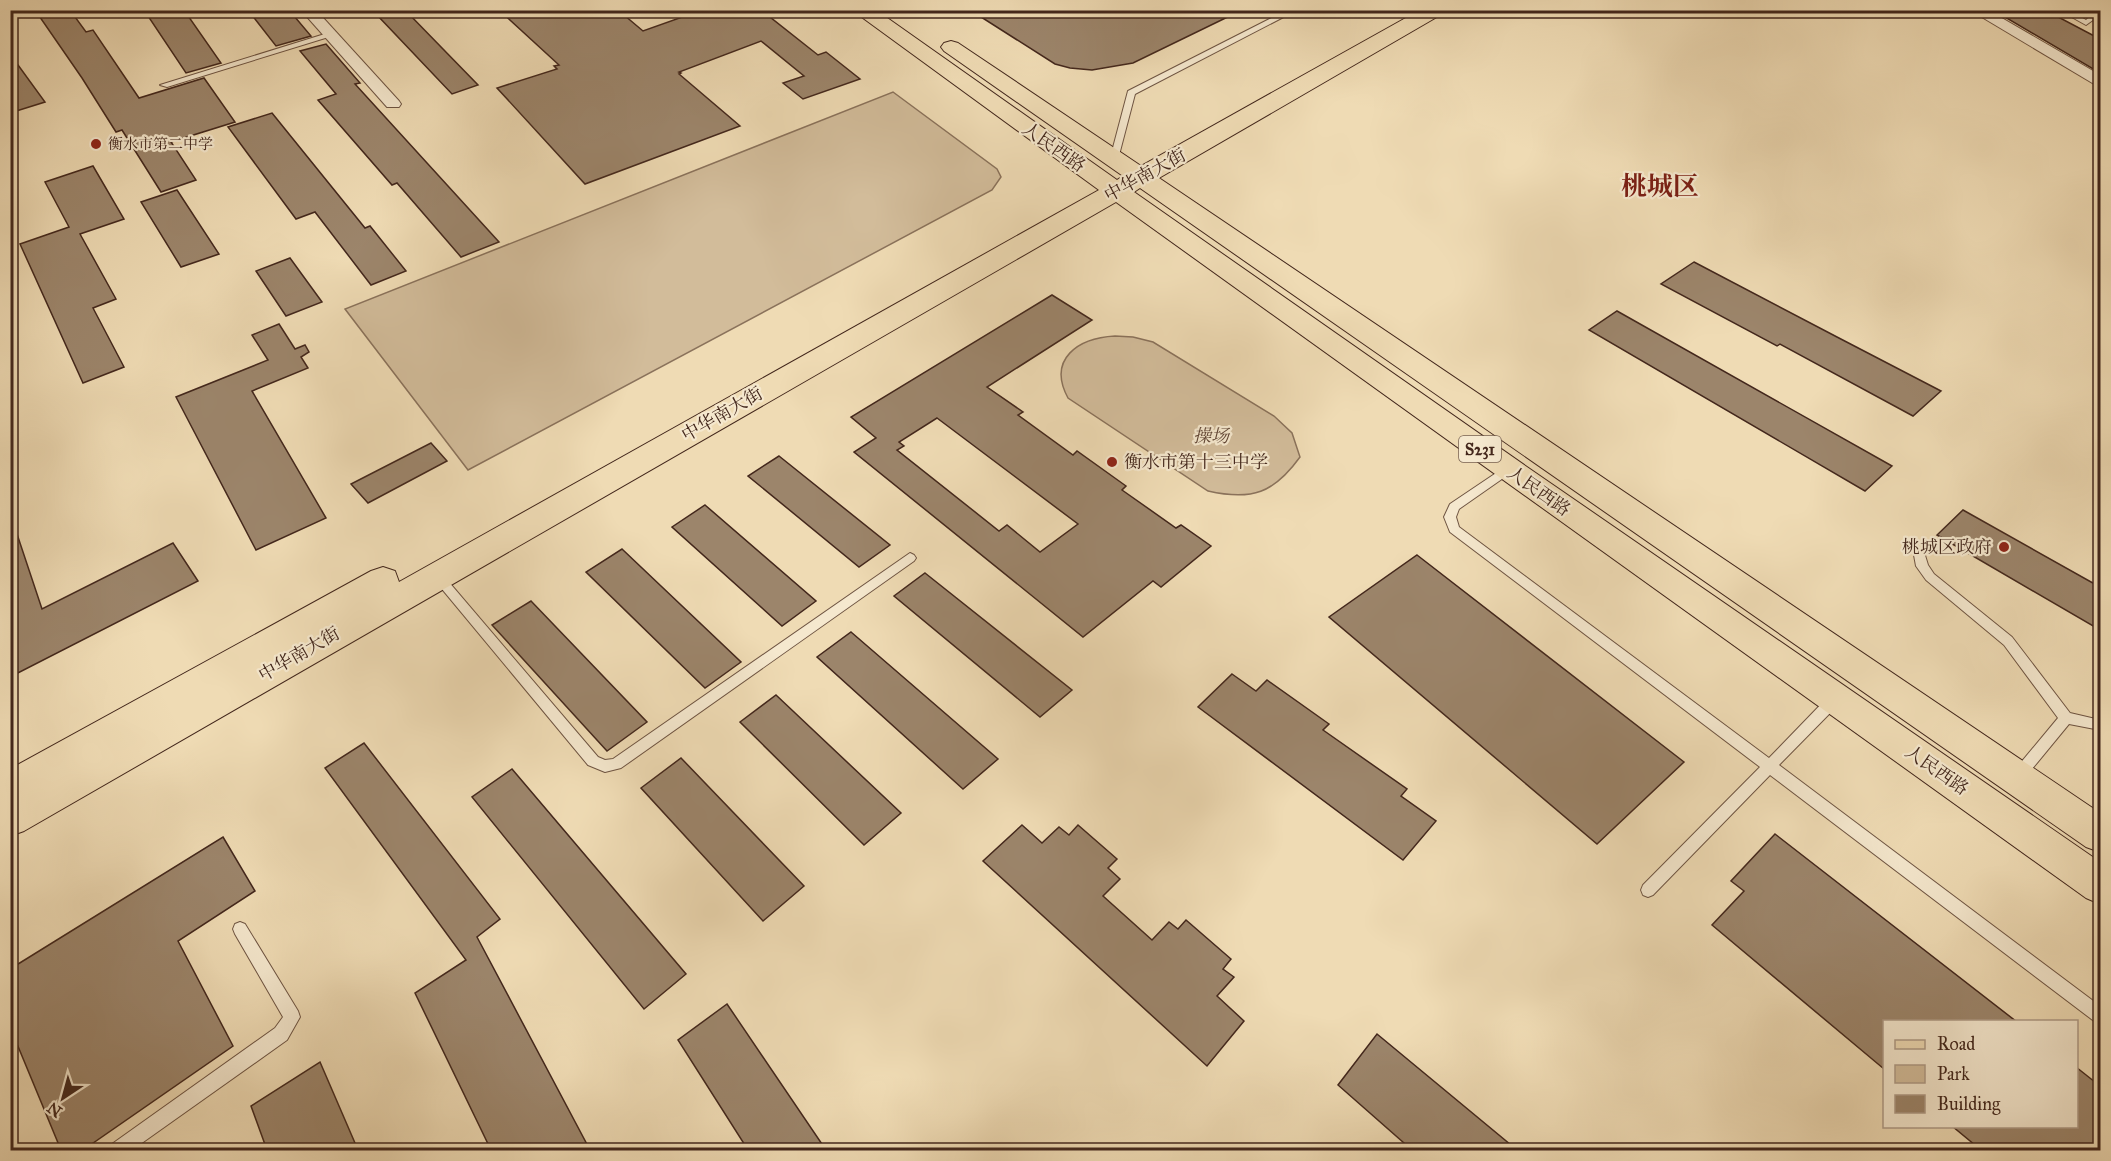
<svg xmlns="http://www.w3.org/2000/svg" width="2111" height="1161" font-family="'IM FELL Great Primer','Noto Serif SC',serif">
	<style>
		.green { fill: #d2bc9a; stroke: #8a725b; stroke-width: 1.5 }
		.building { fill: #9c856b; stroke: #43271c; stroke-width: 1.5; fill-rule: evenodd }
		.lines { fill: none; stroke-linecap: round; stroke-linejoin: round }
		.lane-casing { stroke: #6e5442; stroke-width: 2 }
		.street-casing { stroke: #6e5442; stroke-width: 2 }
		.primary-casing { stroke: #43271c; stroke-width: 2 }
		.lane { fill: #f5e8ce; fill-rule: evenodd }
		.street { fill: #f5e8ce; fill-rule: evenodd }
		.primary { fill: #efdbb4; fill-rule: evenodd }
		.poi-dot { fill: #8f2418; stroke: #f5e8ce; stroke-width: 2 }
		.labels { text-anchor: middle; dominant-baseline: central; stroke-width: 4.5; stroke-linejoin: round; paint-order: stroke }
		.far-poi-label { font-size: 15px; fill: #43271c; stroke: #f5e8ce; text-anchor: start }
		.shield { fill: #f5e8ce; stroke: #786151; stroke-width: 1.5 }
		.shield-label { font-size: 16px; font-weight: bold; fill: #43271c }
		.street-label { font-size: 18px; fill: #43271c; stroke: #f5e8ce }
		.park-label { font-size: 18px; font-style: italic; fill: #604535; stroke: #f5e8ce }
		.poi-label { font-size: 18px; fill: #43271c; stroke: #f5e8ce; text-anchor: start }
		.far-town-label { font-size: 26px; font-weight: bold; fill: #7a1f14; stroke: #f5e8ce }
	</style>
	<rect width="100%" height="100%" fill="#efdbb4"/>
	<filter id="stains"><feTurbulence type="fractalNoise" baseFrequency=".00333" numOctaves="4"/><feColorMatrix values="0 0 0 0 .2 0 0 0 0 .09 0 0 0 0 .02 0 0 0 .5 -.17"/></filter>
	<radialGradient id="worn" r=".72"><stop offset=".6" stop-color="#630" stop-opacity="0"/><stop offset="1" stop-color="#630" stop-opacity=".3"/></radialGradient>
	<!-- green -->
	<g class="green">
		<polygon points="893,92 997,169 1001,177 992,190 468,470 345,309"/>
		<path d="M1115,336L1133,337L1153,342L1274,416L1292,433L1300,457C1274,493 1252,501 1208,491L1068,398C1047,359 1078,338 1115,336Z"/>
	</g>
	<!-- building -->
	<g class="building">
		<polygon points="35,10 70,10 86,32 93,30 139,98 204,78 235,122 171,142 196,180 161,192 122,130 116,132 82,78"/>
		<polygon points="144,10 184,10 221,63 186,73"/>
		<polygon points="248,10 289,10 311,36 276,46"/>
		<polygon points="397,10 405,10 478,85 452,94 378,16"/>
		<polygon points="499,10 618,10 643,31 702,10 761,10 818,55 826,52 860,79 803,99 783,83 804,76 761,41 679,72 681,73 679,74 740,126 585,184 497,88 557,69 554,66 559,65"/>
		<polygon points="970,10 1242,10 1133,63 1092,70 1070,68 1055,64"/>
		<polygon points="1993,10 2045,10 2100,39 2100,73"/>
		<polygon points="326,44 360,83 355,84 499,242 461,257 397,183 392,185 318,100 336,94 300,51"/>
		<polygon points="10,54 45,102 10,113"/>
		<polygon points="272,113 365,228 370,226 406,271 371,285 315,212 296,219 228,127"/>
		<polygon points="93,166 124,219 80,234 116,299 93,308 124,367 83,383 20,244 69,227 45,182"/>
		<polygon points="177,190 219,254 181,267 141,202"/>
		<polygon points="290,258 322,302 286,316 256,271"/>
		<polygon points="1694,262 1837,337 1941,391 1913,416 1780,344 1777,346 1661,284"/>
		<path d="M1052,295L1092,320L987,387L1023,412L1018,415L1073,455L1077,451L1126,486L1122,490L1176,528L1181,525L1211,546L1161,587L1153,581L1083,637L854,452L876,438L851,417ZM937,418L1078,524L1040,552L1007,525L999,531L897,450L904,446L899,442Z"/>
		<polygon points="1617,311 1892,466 1865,491 1589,330"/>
		<polygon points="279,324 295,349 305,345 309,352 301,357 308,368 252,391 326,518 256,550 176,397 268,360 252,335"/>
		<polygon points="431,443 447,461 368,503 351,484"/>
		<polygon points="779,456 890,545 859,567 748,476"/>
		<polygon points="705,505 816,601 782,626 672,527"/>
		<polygon points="1963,510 2100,587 2100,630 1937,535"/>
		<polygon points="15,528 42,609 173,543 198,581 10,677 10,529"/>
		<polygon points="622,549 741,662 705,688 586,572"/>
		<polygon points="1417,555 1684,762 1597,844 1329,617"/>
		<polygon points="925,573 1072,690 1040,717 894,596"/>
		<polygon points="531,601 647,722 607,751 492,625"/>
		<polygon points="851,632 998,759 963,789 817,657"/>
		<polygon points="1232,674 1256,691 1267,680 1329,724 1323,730 1407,789 1401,796 1436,821 1403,860 1198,707"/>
		<polygon points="776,695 901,813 864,845 740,722"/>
		<polygon points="364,743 500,919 477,937 590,1150 491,1150 415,993 466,960 325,768"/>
		<polygon points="681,758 804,886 763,921 641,788"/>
		<polygon points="512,769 686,974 644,1009 472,797"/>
		<polygon points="1022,825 1042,843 1059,827 1069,835 1078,825 1117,859 1108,868 1120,879 1103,896 1152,940 1169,922 1178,929 1186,920 1231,959 1223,969 1234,977 1217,996 1244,1021 1207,1066 983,861"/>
		<polygon points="1775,834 2017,1022 1884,1022 1884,1069 1712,925 1744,891 1731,881"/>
		<polygon points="223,837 255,891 178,941 233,1046 83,1150 61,1150 10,1027 10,969"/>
		<polygon points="727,1004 826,1150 748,1150 678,1040"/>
		<polygon points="1377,1034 1517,1150 1412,1150 1338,1085"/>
		<polygon points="320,1062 358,1150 267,1150 251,1106"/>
		<polygon points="2076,1067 2100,1086 2100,1150 1981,1150 1952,1126 2076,1126"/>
	</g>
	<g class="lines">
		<defs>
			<g id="lane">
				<polygon points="1287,10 1297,10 1135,94 1118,159 1111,161 1110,159 1128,91"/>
				<polygon points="2059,10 2068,10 2086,20 2097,10 2100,10 2100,15 2086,25"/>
				<polygon points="328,33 335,35 167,87 160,85"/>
				<polygon points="1508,465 1512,466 1514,469 1512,472 1459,509 1456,517 1459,527 1769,758 1829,696 1834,695 1839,696 1841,700 1839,704 1779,765 2100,1006 2100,1023 2094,1021 1770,775 1653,895 1648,897 1643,895 1641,890 1643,885 1760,767 1450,532 1444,517 1450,504"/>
				<polygon points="1920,551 1924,552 1928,565 1934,574 2012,637 2070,713 2100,720 2100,730 2069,724 2023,780 2018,782 2013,780 2011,776 2013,772 2058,718 2004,645 1926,580 1916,566 1914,555"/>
				<polygon points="910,553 914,555 916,558 914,561 621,768 605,772 588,765 432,577 434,574 442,574 598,757 605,760 613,759"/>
				<polygon points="240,922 245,924 298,1011 300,1017 287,1040 132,1150 110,1150 112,1144 275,1028 283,1017 235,934 233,929 235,924"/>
			</g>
			<g id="street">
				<polygon points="301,10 316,10 399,101 401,104 399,107 387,107"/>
				<polygon points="1970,10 1988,10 2100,75 2100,86 2094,84"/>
			</g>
			<polygon id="primary" points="852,10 876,10 1117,180 1123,176 944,51 941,47 944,43 951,41 958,43 1141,166 1420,10 1445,10 1442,14 1159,178 2100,813 2100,852 2086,847 1140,188 1134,192 1527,467 2100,862 2100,904 2086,898 1116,202 24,831 10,836 10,769 371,571 383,567 395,571 399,582 1099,190"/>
		</defs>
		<!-- lane casing -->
		<use href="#lane" class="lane-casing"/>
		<!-- street casing -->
		<use href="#street" class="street-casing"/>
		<!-- primary casing -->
		<use href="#primary" class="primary-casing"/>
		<!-- lane -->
		<use href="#lane" class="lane"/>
		<!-- street -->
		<use href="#street" class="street"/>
		<!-- primary -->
		<use href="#primary" class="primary"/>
	</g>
	<!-- markers -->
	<g class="poi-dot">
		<circle cx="96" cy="144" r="6"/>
		<circle cx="1112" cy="462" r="6"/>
		<circle cx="2004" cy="547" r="6"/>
	</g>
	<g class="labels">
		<!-- far-poi labels -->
		<g class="far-poi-label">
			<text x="108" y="144">衡水市第二中学</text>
		</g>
		<!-- shield labels -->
		<rect class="shield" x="1459" y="436" width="42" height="26" rx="4.5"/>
		<g class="shield-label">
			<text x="1480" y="449">S231</text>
		</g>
		<!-- street labels -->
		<g class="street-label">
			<text transform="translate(1054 147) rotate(35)">人民西路</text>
			<text transform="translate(1145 175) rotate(-29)">中华南大街</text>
			<text transform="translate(722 414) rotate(-30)">中华南大街</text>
			<text transform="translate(1539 491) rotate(35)">人民西路</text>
			<text transform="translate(299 654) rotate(-30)">中华南大街</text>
			<text transform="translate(1937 770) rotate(35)">人民西路</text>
		</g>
		<!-- park labels -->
		<g class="park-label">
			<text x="1211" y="436">操场</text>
		</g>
		<!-- poi labels -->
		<g class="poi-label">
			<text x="1124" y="462">衡水市第十三中学</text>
			<text x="1992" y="547" text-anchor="end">桃城区政府</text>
		</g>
		<!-- far-town labels -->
		<g class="far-town-label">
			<text x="1660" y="186">桃城区</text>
		</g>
	</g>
	<!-- margin -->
	<rect width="2111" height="1161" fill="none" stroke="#efdbb4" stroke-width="36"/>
	<rect x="12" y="12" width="2087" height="1137" fill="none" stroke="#43271c" stroke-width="3"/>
	<rect x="18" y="18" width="2075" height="1125" fill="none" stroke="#43271c" stroke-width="1.5"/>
	<!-- legend -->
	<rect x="1883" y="1020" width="195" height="108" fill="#f5e8ce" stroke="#ae9b87" stroke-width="1.5"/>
	<rect x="1895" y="1040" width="30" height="9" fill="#efdbb4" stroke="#ae9b87" stroke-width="1.5"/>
	<text x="1937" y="1050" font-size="18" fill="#43271c">Road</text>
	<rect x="1895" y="1065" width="30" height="18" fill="#d2bc9a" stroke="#ae9b87" stroke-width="1.5"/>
	<text x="1937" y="1080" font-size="18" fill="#43271c">Park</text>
	<rect x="1895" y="1095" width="30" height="18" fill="#9c856b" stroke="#ae9b87" stroke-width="1.5"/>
	<text x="1937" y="1110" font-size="18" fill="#43271c">Building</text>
	<!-- north arrow -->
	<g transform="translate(63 1098) rotate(216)" stroke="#f5e8ce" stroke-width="4.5" paint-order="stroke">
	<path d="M0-4.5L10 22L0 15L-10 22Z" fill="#43271c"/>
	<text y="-9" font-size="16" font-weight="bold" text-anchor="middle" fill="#43271c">N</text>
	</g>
	<rect width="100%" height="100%" filter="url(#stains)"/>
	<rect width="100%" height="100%" fill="url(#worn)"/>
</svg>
